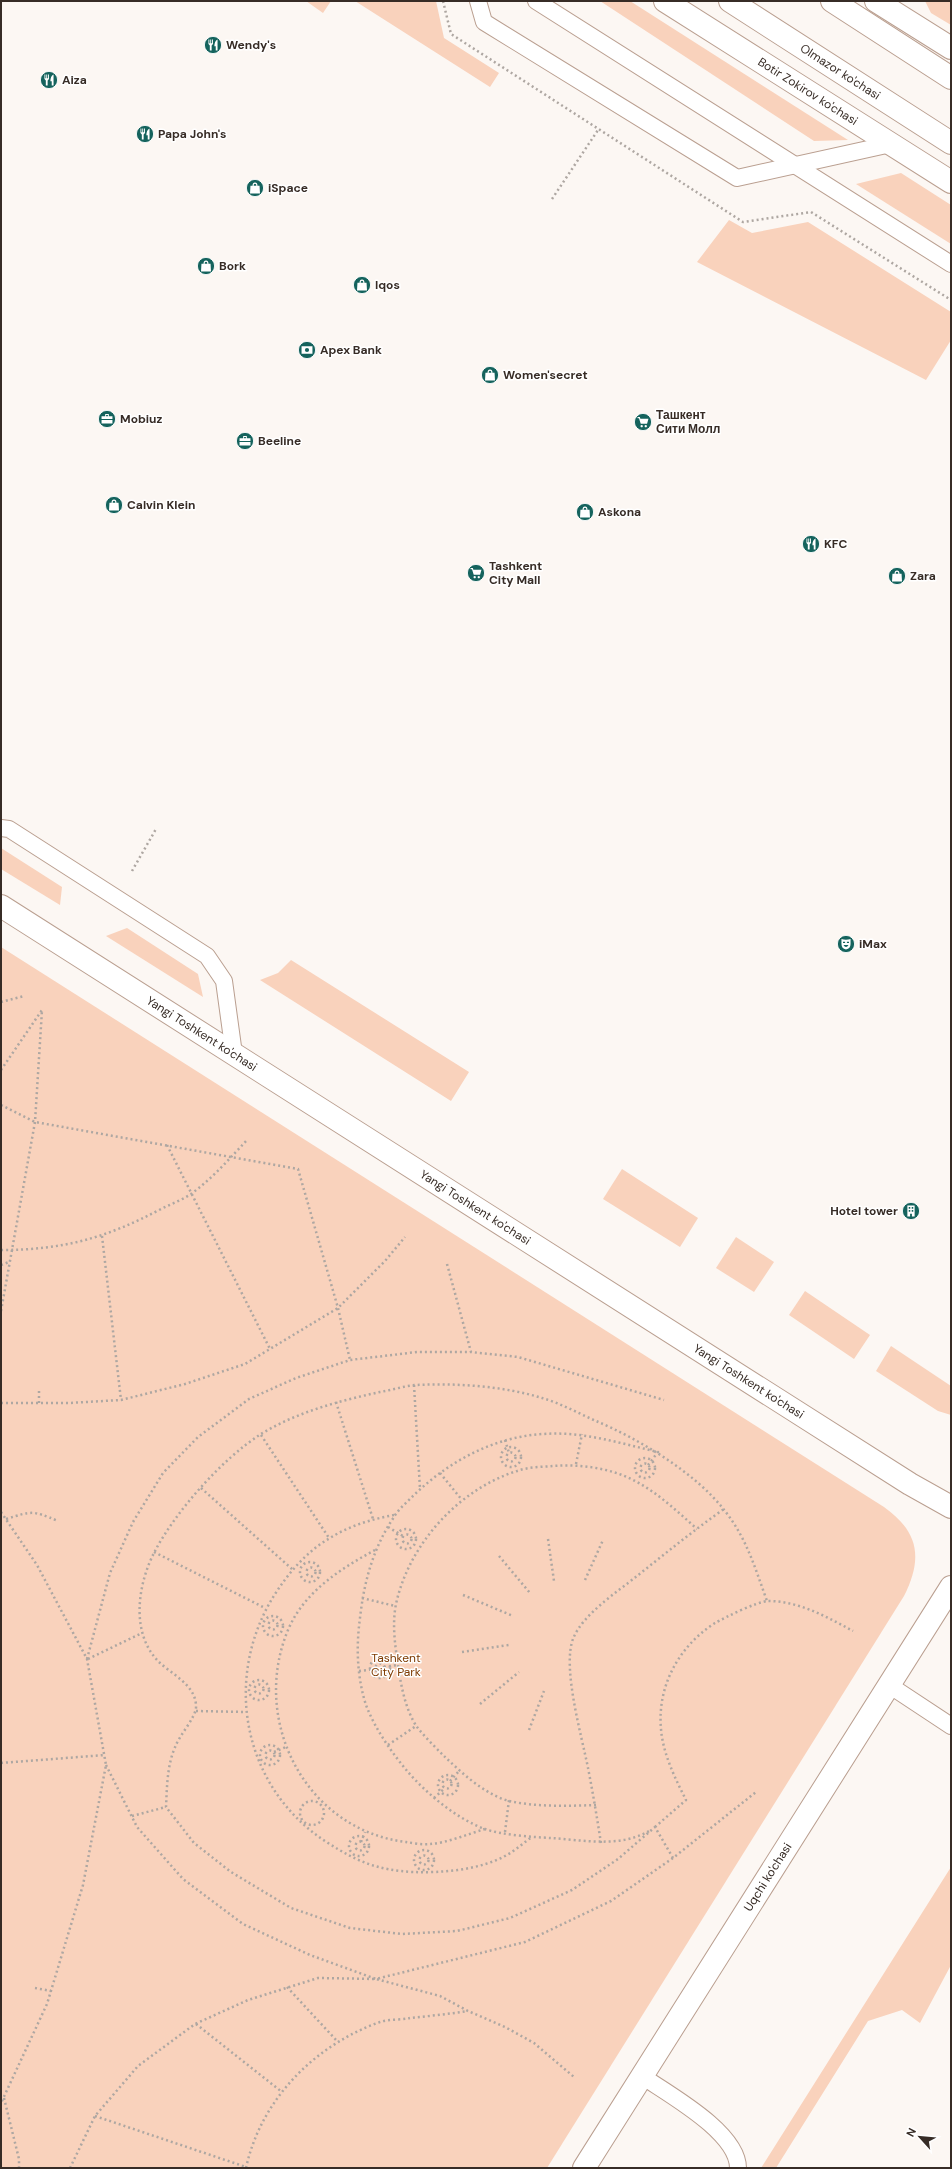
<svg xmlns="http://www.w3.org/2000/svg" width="952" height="2169" font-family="'DM Sans',sans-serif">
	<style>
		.green { fill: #f9d2bc }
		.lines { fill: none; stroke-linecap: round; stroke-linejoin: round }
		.lane-casing { stroke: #ba9f90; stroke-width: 18 }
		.street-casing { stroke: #ba9f90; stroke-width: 24 }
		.primary-casing { stroke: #ba9f90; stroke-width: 24 }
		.path { stroke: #aea7a2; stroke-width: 2.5; stroke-dasharray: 2 3; stroke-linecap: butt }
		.lane { stroke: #fff; stroke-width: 16 }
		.street { stroke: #fff; stroke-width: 22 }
		.primary { stroke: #fff; stroke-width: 22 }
		.labels { text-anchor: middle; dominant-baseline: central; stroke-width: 3; stroke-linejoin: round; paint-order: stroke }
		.poi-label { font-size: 12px; font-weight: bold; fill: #372c26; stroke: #fff; text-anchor: start }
		.street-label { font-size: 12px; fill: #372c26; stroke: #fff }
		.park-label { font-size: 12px; fill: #7e3a00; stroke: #fff }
	</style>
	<rect width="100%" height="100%" fill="#fcf7f3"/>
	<!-- green -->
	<g class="green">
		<polygon points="306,1 331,1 323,13"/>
		<polygon points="355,1 436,1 444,38 499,73 490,87"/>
		<polygon points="600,1 630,1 848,140 814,141"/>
		<polygon points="925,1 951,1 951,25 931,13"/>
		<polygon points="901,173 951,205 951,244 856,184"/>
		<polygon points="729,220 752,233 808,222 951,312 951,340 926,380 697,262"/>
		<polygon points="1,848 62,887 60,905 1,869"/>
		<polygon points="127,928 198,974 203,997 106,936"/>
		<path d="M1,947L884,1507C919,1532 923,1558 904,1596L547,2168H1Z"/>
		<polygon points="291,960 469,1072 451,1101 260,980 278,973"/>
		<polygon points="622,1169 698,1218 680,1247 603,1199"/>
		<polygon points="736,1237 774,1262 754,1292 716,1268"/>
		<polygon points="805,1291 870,1335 854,1359 789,1315"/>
		<polygon points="891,1346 951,1386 951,1415 938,1411 876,1371"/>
		<polygon points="951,1867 951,1965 920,2023 902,2010 868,2021 776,2168 761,2168"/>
	</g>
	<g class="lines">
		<defs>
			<g id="lane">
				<polyline points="478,1 484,22 737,178 891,144"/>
				<polyline points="536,1 951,264"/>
				<polyline points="1,828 9,829 207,956 224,981 234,1054"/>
				<polyline points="889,1685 951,1726"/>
				<path d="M642,2076C668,2094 738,2132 738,2168"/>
			</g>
			<g id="street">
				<path id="s1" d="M665,1L951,182"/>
				<polyline points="876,1 951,48"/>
				<path id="s2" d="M1,906L910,1484L951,1507"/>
				<path id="s3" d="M584,2168L951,1587"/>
			</g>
			<g id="primary">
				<path id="s4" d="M730,1L951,143"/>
				<polyline points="832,1 951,78"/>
			</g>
		</defs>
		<!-- lane casing -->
		<use href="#lane" class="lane-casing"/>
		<!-- street casing -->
		<use href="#street" class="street-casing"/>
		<!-- primary casing -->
		<use href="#primary" class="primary-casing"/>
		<!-- path -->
		<g class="path">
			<polyline points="443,1 451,34 743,222 811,212 951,300"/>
			<polyline points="552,199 598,130"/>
			<polyline points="132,871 156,829"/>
			<polyline points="1,1002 24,996"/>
			<polyline points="1,1070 42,1010"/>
			<polyline points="1,1105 35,1122 298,1169 338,1308 350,1360"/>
			<polyline points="167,1145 270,1349"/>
			<polyline points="102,1236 121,1400"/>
			<path d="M1,1250C63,1250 106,1238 161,1209C171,1204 182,1200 191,1194C213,1178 230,1158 248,1139"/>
			<polyline points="447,1264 471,1352"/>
			<polyline points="1,1265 9,1262"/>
			<polyline points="1,1311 35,1122 42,1010"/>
			<polyline points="414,1385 420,1489"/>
			<polyline points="336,1402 373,1519"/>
			<polyline points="1,1403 69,1403 121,1400 185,1384 245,1364 338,1308 385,1261 405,1237"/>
			<polyline points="39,1403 39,1388"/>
			<polyline points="261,1435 329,1538"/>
			<polyline points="505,1440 509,1453"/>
			<circle cx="511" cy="1457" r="10"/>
			<circle cx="511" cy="1457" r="4.5"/>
			<circle cx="645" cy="1468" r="10"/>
			<circle cx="645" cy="1468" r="4.5"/>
			<polyline points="576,1464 582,1434"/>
			<path d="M648,1465L658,1452C619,1443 582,1431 543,1434C492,1437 446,1463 411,1498C405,1504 398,1510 394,1517C373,1548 364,1582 360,1618C356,1647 357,1677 366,1705C375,1729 392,1753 408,1772C427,1794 457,1819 485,1829C501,1835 533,1837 551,1838C583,1840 620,1848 649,1831"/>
			<polyline points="440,1473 462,1500"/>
			<polyline points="201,1488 292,1569"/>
			<polyline points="1,1512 37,1565 87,1659 106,1765 83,1885 47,2004 1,2103"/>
			<path d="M394,1515C372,1519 349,1526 330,1538C309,1550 292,1569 279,1588C221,1672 240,1787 328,1843C358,1862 377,1870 413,1872C442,1873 479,1870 505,1856C515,1851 523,1843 532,1837"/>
			<path d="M6,1519C32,1511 32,1510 58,1521"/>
			<polyline points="388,1527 403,1536"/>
			<circle cx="406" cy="1539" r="10"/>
			<circle cx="407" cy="1539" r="4.5"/>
			<polyline points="548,1539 554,1581"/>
			<path d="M375,1550C340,1569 304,1592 288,1630C250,1721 306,1830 406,1842C413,1843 422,1845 430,1844C447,1843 468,1834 485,1829"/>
			<polyline points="154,1552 265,1608"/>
			<polyline points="499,1556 530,1593"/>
			<circle cx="310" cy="1572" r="10"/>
			<circle cx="311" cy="1572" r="4.5"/>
			<polyline points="585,1580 603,1540"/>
			<polyline points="463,1595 513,1616"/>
			<polyline points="362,1598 395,1606"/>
			<circle cx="273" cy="1626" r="10"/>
			<circle cx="273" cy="1625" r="4.5"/>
			<polyline points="462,1652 509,1645"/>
			<circle cx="380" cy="1668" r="10"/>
			<polyline points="87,1659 110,1573 133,1522 163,1473 198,1437 249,1399 296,1378 350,1360 417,1352 471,1352 518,1357 664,1400"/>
			<polyline points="88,1659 142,1633"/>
			<circle cx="380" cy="1668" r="4.5"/>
			<polyline points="384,1667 398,1665"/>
			<polyline points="359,1671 376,1669"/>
			<circle cx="259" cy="1690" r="10"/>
			<circle cx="259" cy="1689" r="4.5"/>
			<polyline points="480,1704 519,1672"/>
			<polyline points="196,1711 246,1712"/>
			<polyline points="529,1730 544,1691"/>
			<circle cx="270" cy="1755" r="10"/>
			<polyline points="388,1745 416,1726"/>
			<circle cx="270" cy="1755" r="4.5"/>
			<polyline points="274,1752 286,1747"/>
			<polyline points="1,1763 105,1755"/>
			<polyline points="106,1765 137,1827 183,1879 243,1924 310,1955 376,1979 525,1942 611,1901 673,1858 756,1792"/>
			<circle cx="448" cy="1785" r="10"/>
			<circle cx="447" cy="1784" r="4.5"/>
			<polyline points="450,1781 459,1771"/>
			<polyline points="434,1798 445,1788"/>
			<circle cx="312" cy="1813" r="12"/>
			<path d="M596,1805C568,1806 536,1807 509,1801C484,1794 462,1773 444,1756C435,1747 425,1737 417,1727C405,1709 401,1685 398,1665C395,1645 392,1624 396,1604C409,1544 459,1489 517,1471C528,1467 541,1467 553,1466C581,1464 612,1468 637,1482C659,1494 678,1512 697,1529"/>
			<polyline points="132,1816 166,1807"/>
			<path d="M655,1827L686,1800C675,1778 663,1754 661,1729C657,1686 679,1646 715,1623C726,1617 756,1602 768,1601C799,1601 827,1617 853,1631"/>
			<polyline points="505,1832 509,1800"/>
			<circle cx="359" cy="1846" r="10"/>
			<circle cx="360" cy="1846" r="4.5"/>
			<polyline points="361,1842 365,1832"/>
			<path d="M601,1843C597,1818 593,1793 588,1768C582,1737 562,1668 573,1639C582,1615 617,1592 637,1576C666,1553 694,1530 724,1509"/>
			<circle cx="424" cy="1860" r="10"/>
			<circle cx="424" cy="1860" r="4.5"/>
			<path d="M673,1858L655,1827L618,1859L572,1890L510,1918L457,1931L402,1934L350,1928L291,1908L231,1872L194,1843L166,1807C167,1787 167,1764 176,1745C180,1735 195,1718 196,1708C197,1685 172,1675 158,1661C130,1632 138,1583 155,1551C176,1511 222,1459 261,1434C297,1412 339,1401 380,1392C392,1390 404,1386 416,1385C457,1383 503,1386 542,1398C560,1403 578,1413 596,1421C639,1439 696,1473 725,1511C747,1539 755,1568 767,1601"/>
			<polyline points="287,1987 337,2041"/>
			<polyline points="35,1988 51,1991"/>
			<polyline points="196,2024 282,2092"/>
			<polyline points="4,2098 19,2159 19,2168"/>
			<polyline points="95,2116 246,2167"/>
			<polyline points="70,2168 95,2116 138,2066 195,2024 248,2000 318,1978 376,1979 440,1996 468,2011 505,2027 534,2043 574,2077"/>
			<path d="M246,2168C261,2099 315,2045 380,2022C389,2019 401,2020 410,2018C429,2016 449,2014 468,2011"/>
		</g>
		<!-- lane -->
		<use href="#lane" class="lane"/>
		<!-- street -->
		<use href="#street" class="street"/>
		<!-- primary -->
		<use href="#primary" class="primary"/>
	</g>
	<!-- icons -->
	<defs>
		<symbol id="restaurant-disc" viewBox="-11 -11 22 22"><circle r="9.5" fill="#15635d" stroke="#fff"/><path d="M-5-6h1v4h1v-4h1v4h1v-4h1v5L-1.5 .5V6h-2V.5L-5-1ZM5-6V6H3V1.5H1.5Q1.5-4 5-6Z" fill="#fff"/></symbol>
		<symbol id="shop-disc" viewBox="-11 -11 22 22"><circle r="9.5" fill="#15635d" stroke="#fff"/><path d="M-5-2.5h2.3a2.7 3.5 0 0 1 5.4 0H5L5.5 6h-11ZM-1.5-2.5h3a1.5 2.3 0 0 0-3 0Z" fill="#fff"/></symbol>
		<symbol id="bank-disc" viewBox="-11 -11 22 22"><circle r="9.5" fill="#15635d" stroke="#fff"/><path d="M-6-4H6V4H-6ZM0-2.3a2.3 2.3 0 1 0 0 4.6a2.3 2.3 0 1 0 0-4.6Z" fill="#fff"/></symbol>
		<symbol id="office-disc" viewBox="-11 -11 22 22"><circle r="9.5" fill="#15635d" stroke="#fff"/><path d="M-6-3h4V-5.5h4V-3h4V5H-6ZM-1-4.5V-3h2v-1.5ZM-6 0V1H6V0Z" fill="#fff"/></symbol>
		<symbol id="supermarket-disc" viewBox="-11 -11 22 22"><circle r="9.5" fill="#15635d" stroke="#fff"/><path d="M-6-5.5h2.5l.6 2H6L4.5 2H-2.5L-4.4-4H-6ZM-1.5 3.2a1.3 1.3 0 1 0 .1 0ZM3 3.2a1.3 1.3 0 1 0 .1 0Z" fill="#fff"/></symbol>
		<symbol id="theatre-disc" viewBox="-11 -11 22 22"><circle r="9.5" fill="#15635d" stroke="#fff"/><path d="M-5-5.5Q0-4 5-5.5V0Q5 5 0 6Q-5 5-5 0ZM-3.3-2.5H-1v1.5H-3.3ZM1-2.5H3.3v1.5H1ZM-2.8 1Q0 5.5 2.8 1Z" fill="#fff"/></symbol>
		<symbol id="building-disc" viewBox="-11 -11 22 22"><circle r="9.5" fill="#15635d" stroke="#fff"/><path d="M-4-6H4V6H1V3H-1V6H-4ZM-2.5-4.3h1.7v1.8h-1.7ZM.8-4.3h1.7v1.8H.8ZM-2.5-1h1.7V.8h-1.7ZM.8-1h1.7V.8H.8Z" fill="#fff"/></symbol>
	</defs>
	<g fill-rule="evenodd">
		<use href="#restaurant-disc" x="203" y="35" width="20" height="20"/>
		<use href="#restaurant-disc" x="39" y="70" width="20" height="20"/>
		<use href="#restaurant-disc" x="135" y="124" width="20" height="20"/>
		<use href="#shop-disc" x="245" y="178" width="20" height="20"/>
		<use href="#shop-disc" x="196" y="256" width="20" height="20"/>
		<use href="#shop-disc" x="352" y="275" width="20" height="20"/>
		<use href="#bank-disc" x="297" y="340" width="20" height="20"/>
		<use href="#shop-disc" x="480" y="365" width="20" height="20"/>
		<use href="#office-disc" x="97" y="409" width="20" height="20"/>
		<use href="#supermarket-disc" x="633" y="412" width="20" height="20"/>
		<use href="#office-disc" x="235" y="431" width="20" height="20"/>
		<use href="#shop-disc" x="104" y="495" width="20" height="20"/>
		<use href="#shop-disc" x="575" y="502" width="20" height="20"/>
		<use href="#restaurant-disc" x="801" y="534" width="20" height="20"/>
		<use href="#supermarket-disc" x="466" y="563" width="20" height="20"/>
		<use href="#shop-disc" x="887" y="566" width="20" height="20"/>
		<use href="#theatre-disc" x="836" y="934" width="20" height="20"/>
		<use href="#building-disc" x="901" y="1201" width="20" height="20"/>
	</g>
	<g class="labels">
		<!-- poi labels -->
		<g class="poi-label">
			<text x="226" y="45">Wendy's</text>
			<text x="62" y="80">Aiza</text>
			<text x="158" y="134">Papa John's</text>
			<text x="268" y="188">iSpace</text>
			<text x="219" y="266">Bork</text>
			<text x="375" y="285">Iqos</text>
			<text x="320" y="350">Apex Bank</text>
			<text x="503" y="375">Women'secret</text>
			<text x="656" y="415">Ташкент<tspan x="656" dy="14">Сити Молл</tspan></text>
			<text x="120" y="419">Mobiuz</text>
			<text x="258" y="441">Beeline</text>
			<text x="127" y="505">Calvin Klein</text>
			<text x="598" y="512">Askona</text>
			<text x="824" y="544">KFC</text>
			<text x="489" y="566">Tashkent<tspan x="489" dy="14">City Mall</tspan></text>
			<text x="910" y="576">Zara</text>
			<text x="859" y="944">iMax</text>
			<text x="898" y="1211" text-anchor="end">Hotel tower</text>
		</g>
		<!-- street labels -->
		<g class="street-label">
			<text stroke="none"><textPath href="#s4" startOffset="131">Olmazor ko'chasi</textPath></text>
			<text stroke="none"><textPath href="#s1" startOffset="169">Botir Zokirov ko'chasi</textPath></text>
			<text stroke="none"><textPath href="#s2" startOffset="238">Yangi Toshkent ko'chasi</textPath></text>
			<text stroke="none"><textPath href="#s2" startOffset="562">Yangi Toshkent ko'chasi</textPath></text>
			<text stroke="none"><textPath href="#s2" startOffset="886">Yangi Toshkent ko'chasi</textPath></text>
			<text stroke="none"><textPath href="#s3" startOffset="344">Uqchi ko'chasi</textPath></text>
		</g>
		<!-- park labels -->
		<g class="park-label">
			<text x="396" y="1658">Tashkent<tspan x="396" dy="14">City Park</tspan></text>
		</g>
	</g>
	<!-- border -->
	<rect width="952" height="2169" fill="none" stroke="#372c26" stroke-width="4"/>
	<!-- north arrow -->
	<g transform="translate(920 2137) rotate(297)" stroke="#ffffff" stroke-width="3" paint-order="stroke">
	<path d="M0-3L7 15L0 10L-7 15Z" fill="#372c26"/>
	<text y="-6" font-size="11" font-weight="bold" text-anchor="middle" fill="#372c26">N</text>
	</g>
</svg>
